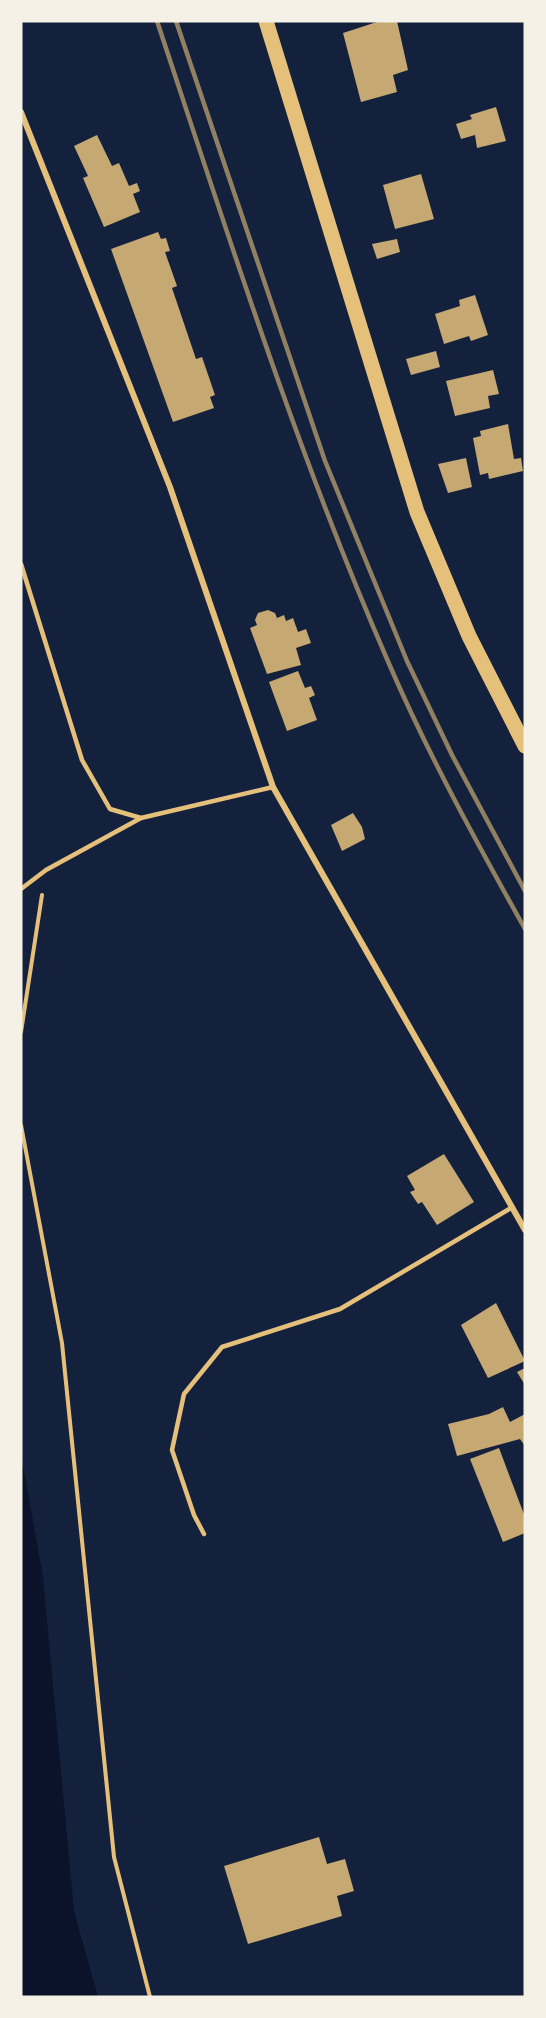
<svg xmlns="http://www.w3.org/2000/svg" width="546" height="2018" font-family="Quicksand,sans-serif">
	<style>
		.water { fill: #0b132b }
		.building { fill: #c6a872 }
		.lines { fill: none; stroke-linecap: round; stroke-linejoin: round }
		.path { stroke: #e5c07b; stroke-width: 4 }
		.service { stroke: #e5c07b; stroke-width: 4.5 }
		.minor { stroke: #e5c07b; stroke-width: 6 }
		.primary { stroke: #e5c07b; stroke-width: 15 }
		.rail { stroke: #918062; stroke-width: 4.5 }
	</style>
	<rect width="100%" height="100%" fill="#14213d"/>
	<!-- water -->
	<polygon class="water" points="21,1454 43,1577 74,1911 98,1997 21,1997"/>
	<!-- building -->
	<g class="building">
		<polygon points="380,21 397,21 408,70 393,75 397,92 361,102 343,33"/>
		<polygon points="496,107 506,141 477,148 475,135 461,139 456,124 472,119 470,115"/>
		<polygon points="97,135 112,166 119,163 129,186 137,183 140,191 133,194 140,212 104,227 83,178 88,176 74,146"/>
		<polygon points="421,174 434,219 395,229 383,185"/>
		<polygon points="158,232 161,239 166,238 170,251 165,252 177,286 172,288 196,359 202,357 215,395 210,397 214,408 173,422 111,249"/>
		<polygon points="397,239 400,252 377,259 372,244"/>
		<polygon points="475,295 488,335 471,341 469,336 444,344 435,314 460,306 459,300"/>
		<polygon points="436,351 440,367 411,375 406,359"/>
		<polygon points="493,370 499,394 488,396 490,408 455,416 446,381"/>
		<polygon points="508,424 514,459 521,458 523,471 489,479 488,473 480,475 473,438 481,436 480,431"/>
		<polygon points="466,458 472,487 448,493 438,464"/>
		<polygon points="268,610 275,613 277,618 284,615 286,621 293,618 298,632 306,629 311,643 296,648 301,665 267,674 250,628 257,625 255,620 258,613"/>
		<polygon points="298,671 305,688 311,686 315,695 309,698 317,720 287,731 269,682"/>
		<polygon points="353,813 362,827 365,839 342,851 331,825"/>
		<polygon points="444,1154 474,1202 437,1225 422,1202 418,1204 410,1192 415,1190 407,1176"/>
		<polygon points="496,1303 525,1361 488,1378 461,1325"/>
		<polygon points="525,1368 525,1385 517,1372"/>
		<polygon points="503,1407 510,1422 525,1414 525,1446 520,1439 457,1456 448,1424 489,1414"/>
		<polygon points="499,1448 525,1517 525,1533 503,1542 470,1459"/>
		<polygon points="319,1837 327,1864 345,1859 354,1891 337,1896 342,1916 248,1944 224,1866"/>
	</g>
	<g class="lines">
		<!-- path -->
		<g class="path">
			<polyline points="21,1032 42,895"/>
			<polyline points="21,1125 62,1343 114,1857 150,1997"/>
		</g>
		<!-- service -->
		<g class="service">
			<polyline points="21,564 82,760 110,809 141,818"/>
			<polyline points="21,889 46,870 141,818 273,787"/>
			<polyline points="204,1534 194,1515 172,1450 184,1394 222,1347 340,1309 511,1208"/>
		</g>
		<!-- minor -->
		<polyline class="minor" points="21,112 170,487 273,787 525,1230"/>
		<!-- primary -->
		<polyline class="primary" points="266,21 417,512 469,636 525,746"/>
		<!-- rail -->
		<g class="rail">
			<path d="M157,21C229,238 298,456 390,666C429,756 477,843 525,929"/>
			<polyline points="176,21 325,461 407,661 452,755 525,891"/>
		</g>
	</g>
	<!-- border -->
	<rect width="546" height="2018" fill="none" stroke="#f6f1e7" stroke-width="45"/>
</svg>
